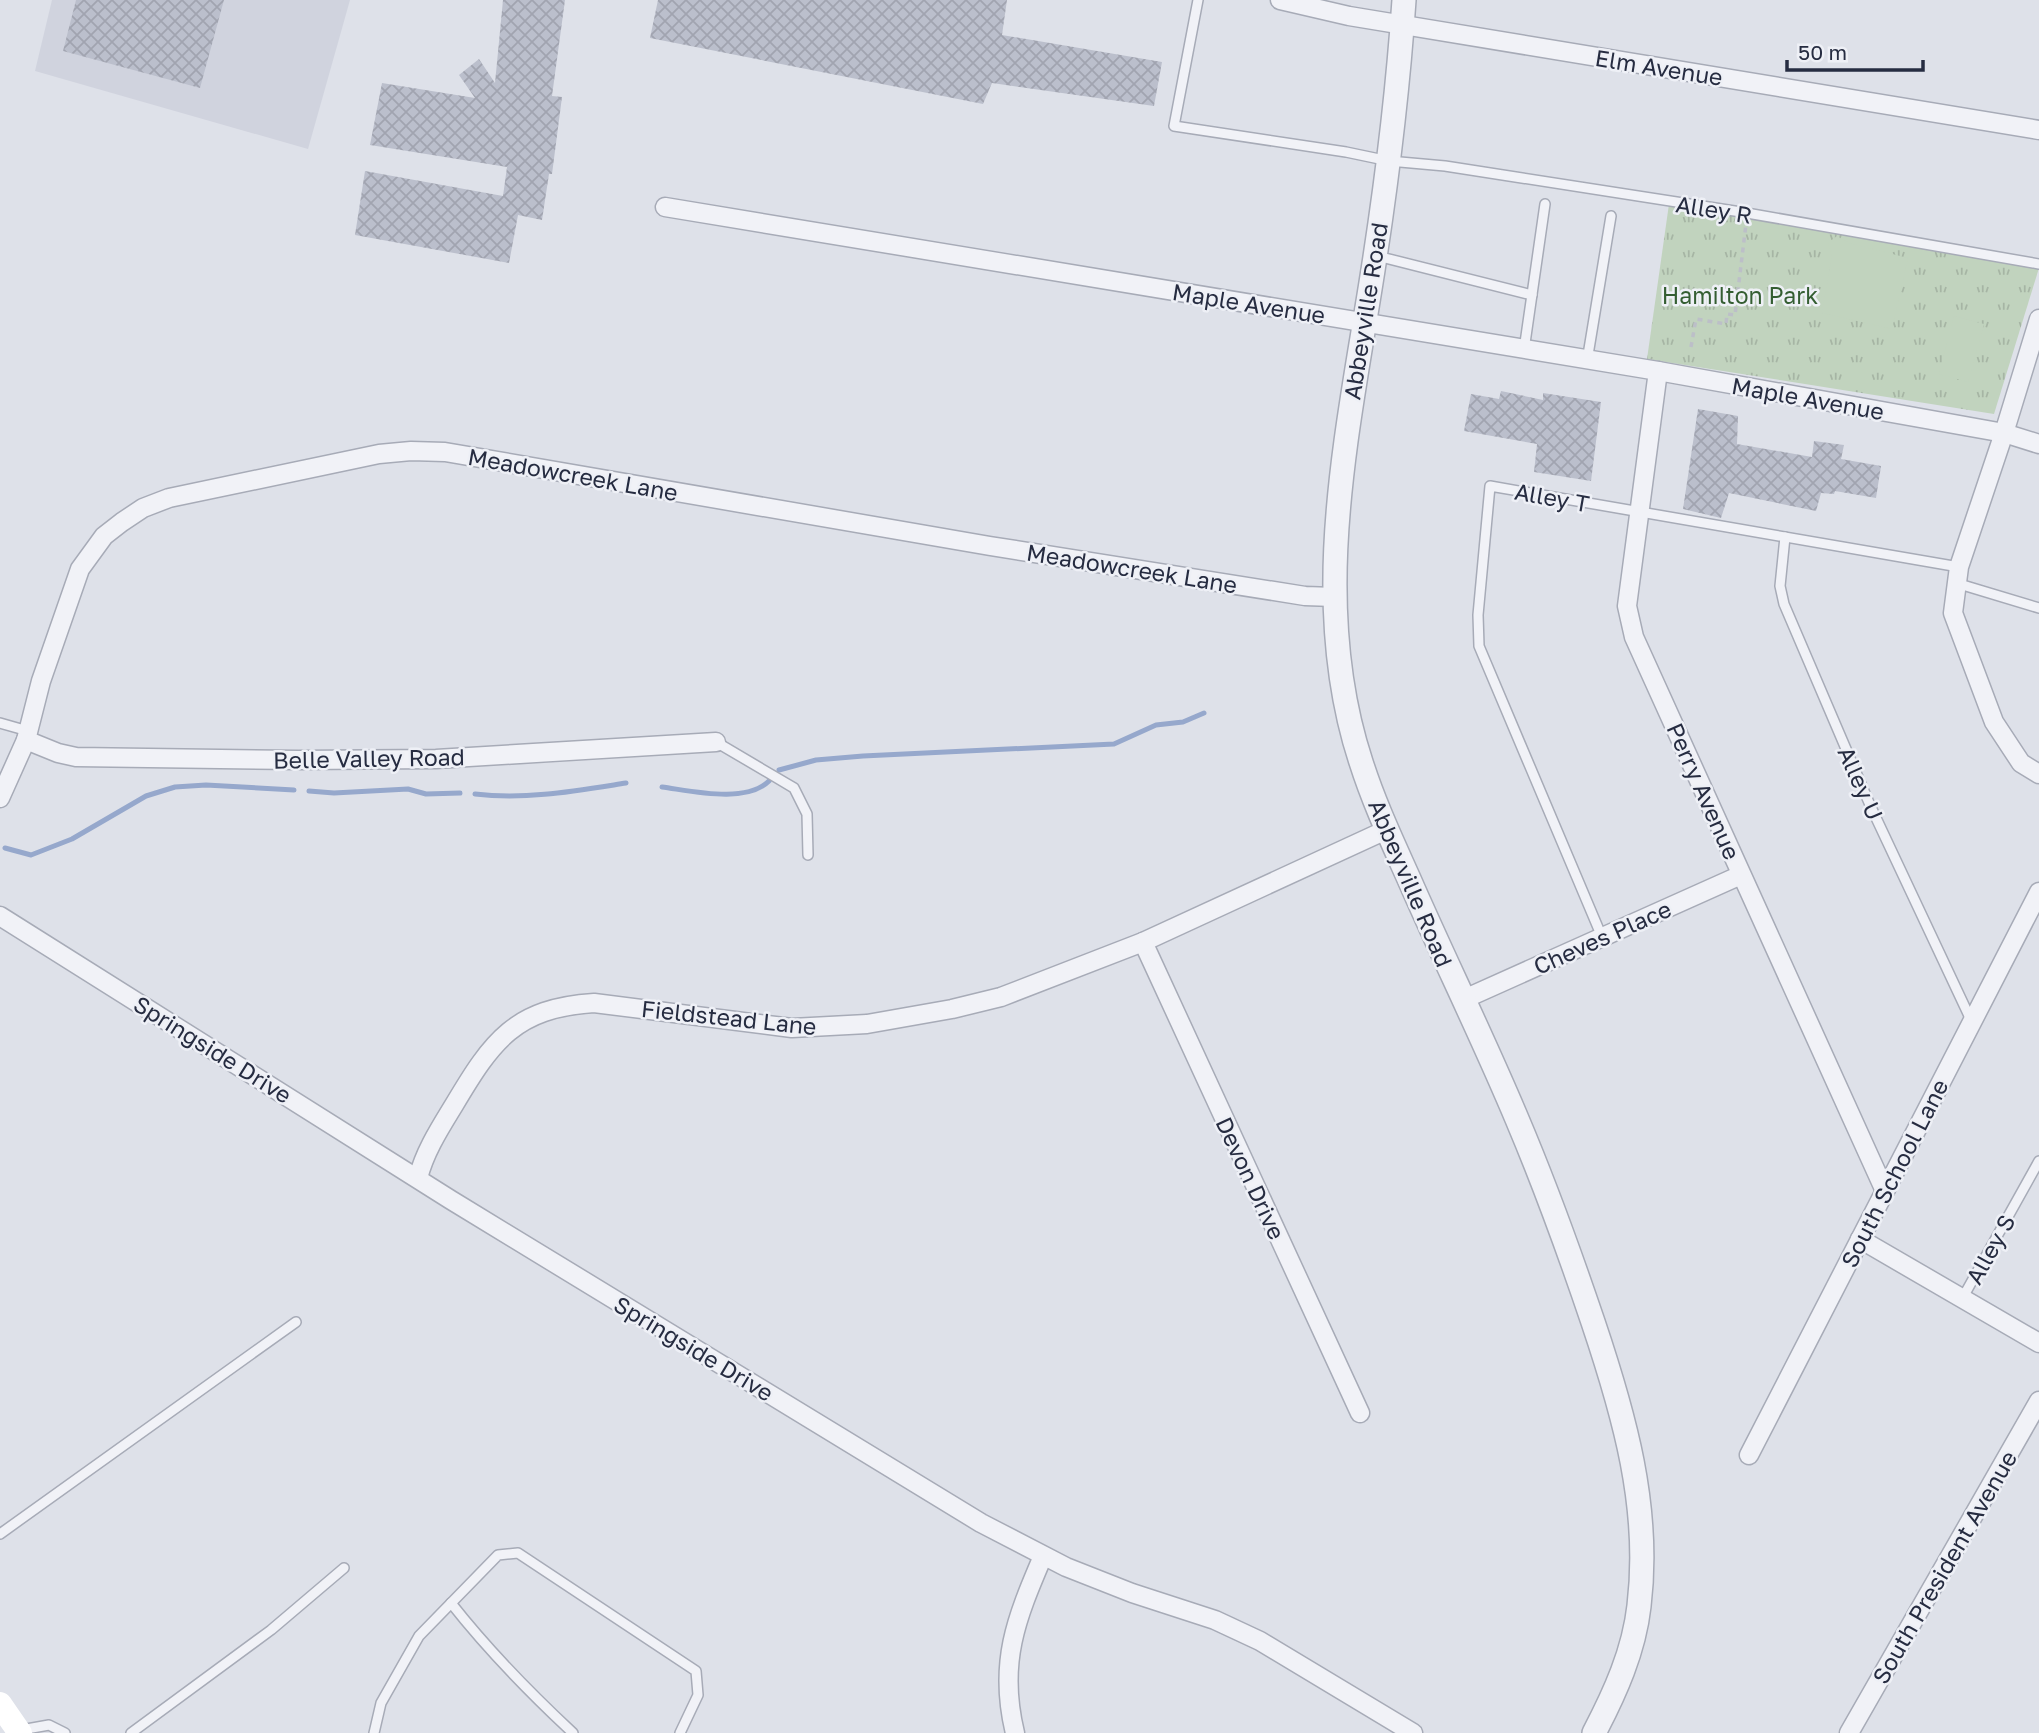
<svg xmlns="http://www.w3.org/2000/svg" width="2039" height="1733" font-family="'Golos Text',sans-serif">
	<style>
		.built { fill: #d0d3de }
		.park { fill: url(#park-tufts) }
		.garden { fill: #c1d3be }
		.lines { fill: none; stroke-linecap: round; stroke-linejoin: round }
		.stream { stroke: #96a8cc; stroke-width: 5 }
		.building { fill: url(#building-cross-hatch) }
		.service-casing { stroke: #a7abb7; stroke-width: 12 }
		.minor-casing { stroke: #a7abb7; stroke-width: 21 }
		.tertiary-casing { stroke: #a7abb7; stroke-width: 26 }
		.path { stroke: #bcbfc8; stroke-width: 3.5; stroke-dasharray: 5 5; stroke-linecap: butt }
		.service { stroke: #f1f2f7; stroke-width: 9 }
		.minor { stroke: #f1f2f7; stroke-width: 18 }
		.tertiary { stroke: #f1f2f7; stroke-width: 23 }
		.secondary { stroke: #fff; stroke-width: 24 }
		.labels { text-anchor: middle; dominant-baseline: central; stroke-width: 5; stroke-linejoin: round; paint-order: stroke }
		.street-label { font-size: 23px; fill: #262c41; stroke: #eef0f6 }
		.park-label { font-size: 23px; fill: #345e32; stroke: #eef0f6 }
	</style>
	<defs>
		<pattern id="park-tufts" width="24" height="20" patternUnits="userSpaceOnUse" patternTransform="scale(1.75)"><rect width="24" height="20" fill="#c1d3be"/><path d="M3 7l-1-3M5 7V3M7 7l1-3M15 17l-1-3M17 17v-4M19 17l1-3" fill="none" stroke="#a6b5a4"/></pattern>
		<pattern id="building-cross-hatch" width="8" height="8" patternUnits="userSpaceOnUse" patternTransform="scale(1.75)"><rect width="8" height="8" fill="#bbbfcc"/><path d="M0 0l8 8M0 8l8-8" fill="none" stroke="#a1a4b0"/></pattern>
	</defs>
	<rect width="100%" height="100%" fill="#dee1e9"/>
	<!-- built -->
	<polygon class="built" points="52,0 350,0 308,149 35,71"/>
	<!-- park -->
	<polygon class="park" points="1669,204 2039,268 1994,414 1647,359"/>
	<!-- garden -->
	<g class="garden">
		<polygon points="1837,236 1849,243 1908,258 1892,329 1822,313 1832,255 1828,243"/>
		<polygon points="1954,316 1984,324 1968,382 1939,374"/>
	</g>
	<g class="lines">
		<!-- stream -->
		<g class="stream">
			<polyline points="779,770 816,760 863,756 1114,744 1156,725 1183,722 1204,713"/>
			<path d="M662,787C692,791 746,804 769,781"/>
			<polyline points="309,791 334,793 408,789 426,794 460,793"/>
			<path d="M475,794C526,800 575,791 626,783"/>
			<polyline points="5,848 31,855 72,839 146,796 175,787 206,785 294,790"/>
		</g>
	</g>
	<!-- building -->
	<g class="building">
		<polygon points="76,0 224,0 200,88 63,51"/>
		<polygon points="503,0 565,0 552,96 562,97 552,174 549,174 542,220 518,215 509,263 355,235 365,171 503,196 507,167 370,145 382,83 475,98 459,75 479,59 495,83"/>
		<polygon points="658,0 1007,0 1002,35 1162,62 1154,106 992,83 983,104 650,38"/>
		<polygon points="1501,391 1543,400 1543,393 1601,402 1591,481 1534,472 1537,444 1464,431 1471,394 1499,399"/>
		<polygon points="1698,409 1738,416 1737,444 1812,457 1814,441 1844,445 1841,459 1881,466 1876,498 1835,491 1834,494 1821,493 1816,511 1729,493 1721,518 1683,509"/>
	</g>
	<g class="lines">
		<defs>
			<g id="service">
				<polyline points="1198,0 1174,126 1346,152 1389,161 1445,166 1741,212 2039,264"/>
				<polyline points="1377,256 1532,295"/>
				<polyline points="1524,350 1545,204"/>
				<polyline points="1587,361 1611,216"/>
				<polyline points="1785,537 1780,586 1784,604 1870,805 1971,1020"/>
				<polyline points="1956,583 2039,608"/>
				<polyline points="0,723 28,731"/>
				<polyline points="716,742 794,788 807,814 808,855"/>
				<polyline points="1602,937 1479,646 1478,615 1490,486 1959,567"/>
				<polyline points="1962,1299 2039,1161"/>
				<polyline points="0,1534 296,1322"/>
				<path d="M451,1603C488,1650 529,1692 573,1733"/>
				<polyline points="21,1730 49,1725 65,1733"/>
				<polyline points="131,1733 271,1630 344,1568"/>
				<polyline points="374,1733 381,1703 419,1636 498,1555 518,1553 696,1671 698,1695 680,1733"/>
			</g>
			<g id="minor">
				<polyline points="1280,0 1349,16 2039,130"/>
				<polyline points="665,207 1658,371 2004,433 2039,444"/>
				<polyline points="2039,319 2004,433 1959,567 1953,613 1994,722 2021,763 2039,774"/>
				<polyline points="1658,371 1627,606 1634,637 1885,1191"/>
				<polyline points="26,740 58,753 76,757 298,760 436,759 716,742"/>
				<polyline points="0,798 26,740 41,681 80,569 104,536 122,522 143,508 169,498 379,454 411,451 445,452 990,546 1305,596 1334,597"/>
				<polyline points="0,916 451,1200 981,1523 1066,1567 1132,1593 1215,1620 1260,1641 1413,1733"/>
				<polyline points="1143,942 1360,1413"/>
				<polyline points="1462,1000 1741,875"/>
				<path d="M418,1178C425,1151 440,1128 454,1105C492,1041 515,1008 594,1003L792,1028L867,1024L952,1009L1001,997L1143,942L1386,830"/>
				<polyline points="1860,1239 2039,1343"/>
				<polyline points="1749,1455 2039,892"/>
				<path d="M1015,1733C998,1663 1016,1619 1043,1556"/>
				<polyline points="1849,1733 2039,1401"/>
			</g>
			<path id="tertiary" d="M1404,0C1398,90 1387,180 1373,270C1348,432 1308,601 1361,762C1374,803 1392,841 1409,879C1444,959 1483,1038 1517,1119C1545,1185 1570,1254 1593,1322C1624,1414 1651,1508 1639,1606C1634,1651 1615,1693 1594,1733"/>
		</defs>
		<!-- service casing -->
		<use href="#service" class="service-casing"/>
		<!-- minor casing -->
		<use href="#minor" class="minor-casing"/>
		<!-- tertiary casing -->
		<use href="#tertiary" class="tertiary-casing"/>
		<!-- path -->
		<polyline class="path" points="1691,347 1696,319 1726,324 1727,314 1735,315 1746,224"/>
		<!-- service -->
		<use href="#service" class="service"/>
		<!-- minor -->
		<use href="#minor" class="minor"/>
		<!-- tertiary -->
		<use href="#tertiary" class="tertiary"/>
		<!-- secondary -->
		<polyline class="secondary" points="0,1704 20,1733"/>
	</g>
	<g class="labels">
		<!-- street labels -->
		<g class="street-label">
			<text transform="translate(1659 67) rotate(9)">Elm Avenue</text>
			<text transform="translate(1714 209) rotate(9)">Alley R</text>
			<text transform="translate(1249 303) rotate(9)">Maple Avenue</text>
			<text transform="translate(1365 311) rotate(-81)">Abbeyville Road</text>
			<text transform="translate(1808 398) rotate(10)">Maple Avenue</text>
			<text transform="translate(573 474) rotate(10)">Meadowcreek Lane</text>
			<text transform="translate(1552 497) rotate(10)">Alley T</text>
			<text transform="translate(1132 568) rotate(9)">Meadowcreek Lane</text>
			<text transform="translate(369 758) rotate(-1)">Belle Valley Road</text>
			<text transform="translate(1861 783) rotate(66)">Alley U</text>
			<text transform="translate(1704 791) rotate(66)">Perry Avenue</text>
			<text transform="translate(1411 883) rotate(67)">Abbeyville Road</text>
			<text transform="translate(1602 937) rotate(-24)">Cheves Place</text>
			<text transform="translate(729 1017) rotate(6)">Fieldstead Lane</text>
			<text transform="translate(213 1049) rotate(32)">Springside Drive</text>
			<text transform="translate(1894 1173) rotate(-63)">South School Lane</text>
			<text transform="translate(1251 1178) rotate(65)">Devon Drive</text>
			<text transform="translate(1990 1249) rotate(-61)">Alley S</text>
			<text transform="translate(694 1348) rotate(31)">Springside Drive</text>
			<text transform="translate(1944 1567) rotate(-60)">South President Avenue</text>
		</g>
		<!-- park labels -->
		<g class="park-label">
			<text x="1740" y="295">Hamilton Park</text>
		</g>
	</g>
	<!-- scale -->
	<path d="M1787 60v10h136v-10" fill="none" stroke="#262c41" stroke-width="3.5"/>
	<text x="1798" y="60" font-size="21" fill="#262c41" stroke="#eef0f6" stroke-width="5" paint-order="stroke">50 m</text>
</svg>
